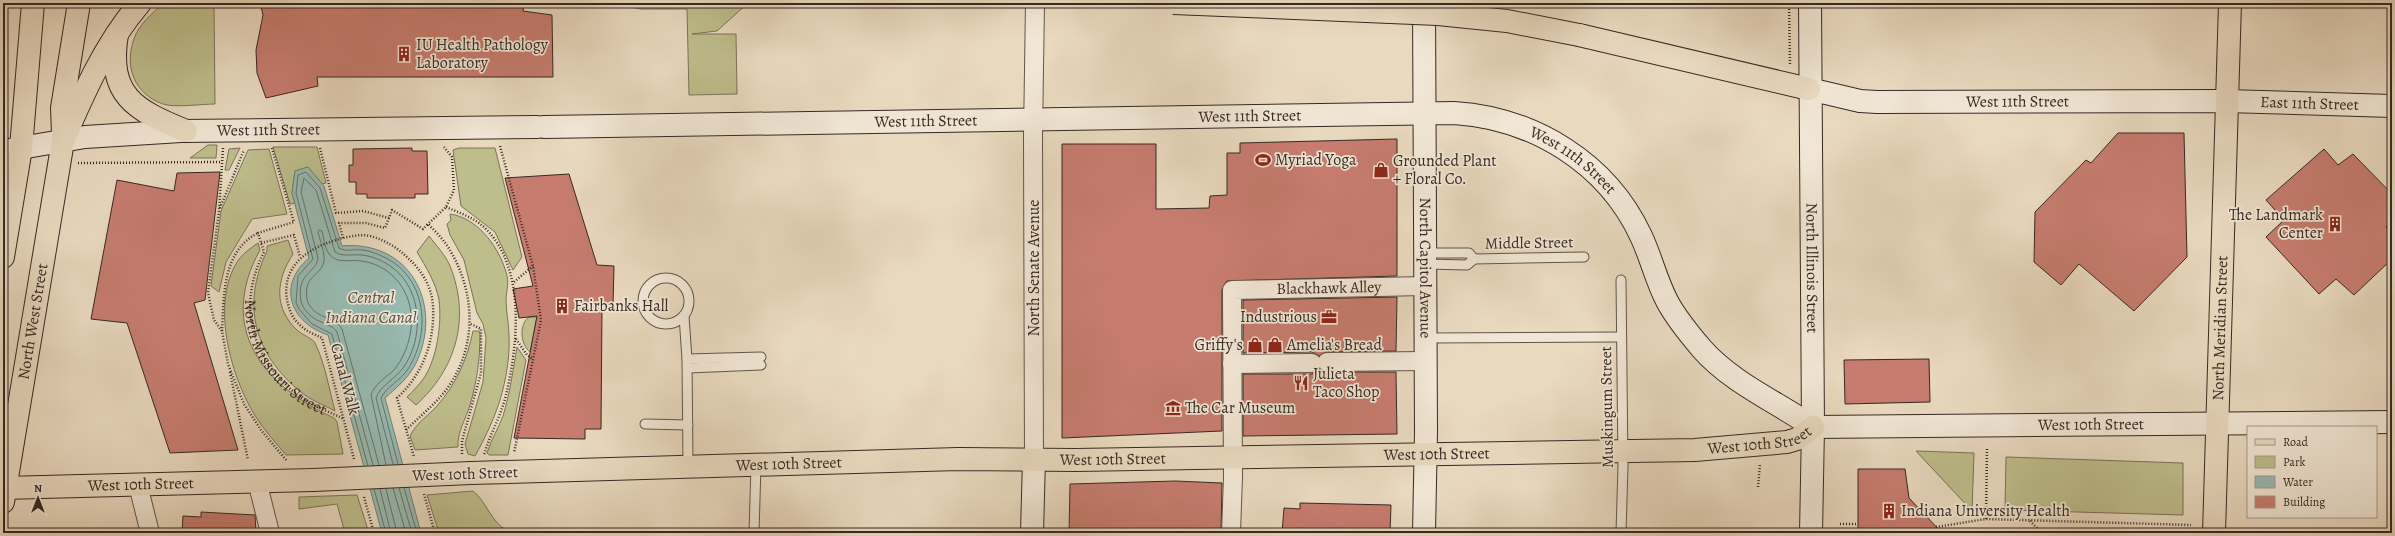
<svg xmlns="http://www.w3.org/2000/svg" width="2395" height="536" font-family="Alegreya,serif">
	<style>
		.green { fill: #bebd8c; stroke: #7a7358 }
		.water { fill: #97bab1; stroke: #708078 }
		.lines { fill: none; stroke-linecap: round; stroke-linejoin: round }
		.shore { stroke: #66726a; stroke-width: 1 }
		.building { fill: #c77c6f; stroke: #352923 }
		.lane-casing { stroke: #62554a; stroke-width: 11 }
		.street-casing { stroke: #62554a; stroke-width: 20 }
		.secondary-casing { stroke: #352923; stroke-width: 24 }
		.primary-casing { stroke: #352923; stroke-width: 24 }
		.highway-casing { stroke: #352923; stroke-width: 24 }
		.path { stroke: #352923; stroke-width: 2.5; stroke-dasharray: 1 2; stroke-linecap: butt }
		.lane { stroke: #f1e6d5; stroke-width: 9 }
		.street { stroke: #f1e6d5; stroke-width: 18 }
		.secondary { stroke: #f1e6d5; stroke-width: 22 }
		.primary { stroke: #e9d9bf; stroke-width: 22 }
		.highway { stroke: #e9d9bf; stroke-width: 22 }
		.primary-bridge-casing { stroke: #352923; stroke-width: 24; stroke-linecap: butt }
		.highway-bridge-casing { stroke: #352923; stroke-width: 24; stroke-linecap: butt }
		.primary-bridge { stroke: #e9d9bf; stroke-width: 22 }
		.highway-bridge { stroke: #e9d9bf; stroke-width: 22 }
		.labels { text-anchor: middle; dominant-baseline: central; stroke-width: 3.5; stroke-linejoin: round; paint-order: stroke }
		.poi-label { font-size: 16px; fill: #352923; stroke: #f1e6d5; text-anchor: start }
		.street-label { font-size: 16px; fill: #352923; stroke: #f1e6d5 }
		.water-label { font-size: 17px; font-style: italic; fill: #4e4d46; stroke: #f1e6d5 }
	</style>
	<rect width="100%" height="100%" fill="#e9d9bf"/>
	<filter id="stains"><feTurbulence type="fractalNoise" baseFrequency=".005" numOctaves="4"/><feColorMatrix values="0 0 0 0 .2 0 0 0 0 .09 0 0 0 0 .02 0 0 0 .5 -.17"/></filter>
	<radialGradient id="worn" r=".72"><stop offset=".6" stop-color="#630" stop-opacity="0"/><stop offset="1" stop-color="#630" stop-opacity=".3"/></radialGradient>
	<!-- green -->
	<g class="green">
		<path d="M163,3H214L215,104C202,104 174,108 163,104C134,94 124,66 134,39C138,25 153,13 163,3Z"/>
		<polygon points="616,3 748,3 717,31 692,34 736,34 737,94 689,95 687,9 640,9"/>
		<polygon points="208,145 217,145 216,158 190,158"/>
		<polygon points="273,147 317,147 326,183 322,184 308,167 295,171 292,193 295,203 290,204"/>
		<polygon points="240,148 229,170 225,170 229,149"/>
		<polygon points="459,148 495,148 522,257 513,270 495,232 461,206 453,150"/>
		<polygon points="269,149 287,214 252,219 226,262 219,292 211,286 221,211 248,150"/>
		<path d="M450,214C479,218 501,250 507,276C509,285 506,292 506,300C506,312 509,324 509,336C510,357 506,380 500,400C494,419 485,438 475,456L468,454L465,444L483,382L486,338L483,324L477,313L464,260L450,235L447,224L451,220Z"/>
		<path d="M429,236C436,245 446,256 450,266C471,318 456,369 416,405L407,397C413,391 419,385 424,378C437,358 442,324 439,300C436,283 426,267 417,252Z"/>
		<path d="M288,240L293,254C276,280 273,308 298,331C303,335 313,339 315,343C325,363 329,389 335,411C324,405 310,400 301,392C254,354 241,305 267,251V246Z"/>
		<path d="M258,243L260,250C217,328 262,385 334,418L337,422L343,454L286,455C275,442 263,429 254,414C230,374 211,304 237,262C242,254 251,248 258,243Z"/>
		<path d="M529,317H537L530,352C520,344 519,324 529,317Z"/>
		<path d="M473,331H479L480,334C480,359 477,381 470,405C466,419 457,432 458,447L415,450L410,436C417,422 427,417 437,406C456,384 467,360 473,331Z"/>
		<path d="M517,347L526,360L508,455H489L487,453C491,440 498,429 503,416C510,393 513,370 517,347Z"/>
		<polygon points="1916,451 1974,453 1972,511"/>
		<polygon points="2006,457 2183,463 2183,515 2005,510"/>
		<path d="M473,491C488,503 490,522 508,531V533H439L427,495Z"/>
		<polygon points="357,495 369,533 345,533 337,504 299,509 299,497"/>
	</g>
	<!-- water -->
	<path class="water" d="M308,167L324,186L342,246C409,240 443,303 417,361C410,377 397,387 385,398L421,533H382L328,335C291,323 276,286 309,258L292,193L295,171Z"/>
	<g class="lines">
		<!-- shore -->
		<g class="shore">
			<path d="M373,465L337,332C329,320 310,325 301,302C296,272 316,274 318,258L301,192L304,178L316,190L335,252C342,257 353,254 362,255C372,256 384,261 393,268C423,291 424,339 403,368C396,378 380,386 376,398L393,464"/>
			<path d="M379,465L342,329C334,315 314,320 307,300C303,274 321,277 324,261C325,252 320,241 318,232L319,230L322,231C324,239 325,251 331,256C339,264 351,259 361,261C388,264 409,287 411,314C413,334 406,356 393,371C385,378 374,385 371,395L386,465"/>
			<path d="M368,466L332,334L312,324L299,309L296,303L298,276L313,259L296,193L298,175L306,172L320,188L339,248C345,252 355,249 363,250C370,251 378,254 386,258C427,279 431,333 408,369C401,380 386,387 381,398L398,464"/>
			<polyline points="393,488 406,533"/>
			<polyline points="399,488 412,533"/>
			<polyline points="404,488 417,533"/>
			<polyline points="374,489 386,533"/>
			<polyline points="380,489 391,533"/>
			<polyline points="386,489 397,533"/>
		</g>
	</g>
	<!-- building -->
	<g class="building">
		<polygon points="260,3 524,3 523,11 552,15 553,77 317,77 318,86 266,98 257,73 256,50 263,15"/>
		<polygon points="2118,133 2184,133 2187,257 2134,311 2079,264 2061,285 2034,262 2035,212 2086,160 2091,163"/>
		<polygon points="1397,139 1397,276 1227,281 1222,290 1222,431 1062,438 1062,144 1156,144 1156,209 1209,208 1210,196 1227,195 1227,153 1240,153 1240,143"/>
		<polygon points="412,148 412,151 427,151 428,194 415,194 415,198 367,198 367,194 356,194 356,182 349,182 349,165 353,165 353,149"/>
		<polygon points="2324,149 2338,165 2353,154 2392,194 2392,221 2386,227 2392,233 2392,259 2354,295 2336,279 2319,294 2266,237 2284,220 2266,200"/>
		<polygon points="220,172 205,300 194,303 238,450 170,453 127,323 91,319 117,180 174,191 177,173"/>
		<polygon points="569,174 597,265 614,266 613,305 602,307 601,429 585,429 585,439 514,438 537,316 519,318 513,289 533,286 505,178"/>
		<polygon points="1397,297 1396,351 1327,352 1319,356 1312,352 1243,353 1243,300"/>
		<polygon points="1929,359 1930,402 1845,404 1844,360"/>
		<polygon points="1320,369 1327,372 1396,372 1397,434 1243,436 1243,374 1312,374"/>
		<polygon points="1858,469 1905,469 1909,498 1942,533 1858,533"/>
		<polygon points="1175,481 1222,483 1221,533 1069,533 1070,484"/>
		<polygon points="1300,503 1391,505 1390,533 1282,533 1284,508 1300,509"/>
		<polygon points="201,512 255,515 256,533 182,533 183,516 201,517"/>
	</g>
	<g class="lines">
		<defs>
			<g id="lane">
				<polyline points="1425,253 1469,253 1474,259"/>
				<polyline points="1425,264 1467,265 1474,259 1584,257"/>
				<circle cx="666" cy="301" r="23"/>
				<polyline points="1621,280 1623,466 1621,533"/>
				<polyline points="684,316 687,359 688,466"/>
				<polyline points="1426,338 1621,337"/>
				<polyline points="687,359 761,357"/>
				<polyline points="688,368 761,365"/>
				<polyline points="645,424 688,425"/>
				<polyline points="754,533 756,464"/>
			</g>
			<g id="street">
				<polyline points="1327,362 1426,361"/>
				<polyline points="1232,364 1312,363"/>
				<polyline points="1034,459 1033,136 1035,3"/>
				<polyline points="257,481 270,533"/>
				<polyline points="138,485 150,533"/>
				<path id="s2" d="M1231,533L1233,477L1232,290L1425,286"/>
			</g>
			<g id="secondary">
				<path id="s3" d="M1424,3L1426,432L1424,533"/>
				<path id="s4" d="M1810,3L1813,427L1811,533"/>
				<path id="s5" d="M1809,89L1860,101L1877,102L2226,101L2392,106"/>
				<path id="s6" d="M544,127L1454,113C1534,118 1607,163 1641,236C1651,257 1656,280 1667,301C1676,318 1690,335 1702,349C1732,383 1777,402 1813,427"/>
				<path id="s7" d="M3,151L85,137L181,131L537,127"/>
				<path id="s8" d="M1813,427L2392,422"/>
				<polyline points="1032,533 1034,459"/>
			</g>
			<g id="primary">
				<polyline points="3,257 21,148"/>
				<path id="s9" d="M471,473L958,459L1076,460L1695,450L1787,442L1797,439L1813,427"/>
				<path id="s10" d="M3,488L313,480"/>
				<path id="s11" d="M3,502L63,141"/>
				<path id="s12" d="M2214,533L2230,3"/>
			</g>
			<g id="highway">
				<path d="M117,34C107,96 135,110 186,131"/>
				<polyline points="1579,35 1809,89"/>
				<polyline points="63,134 62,108 79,3"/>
				<path d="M63,141C84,92 105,44 140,3"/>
				<polyline points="21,148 33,3"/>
			</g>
		</defs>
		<!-- lane casing -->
		<use href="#lane" class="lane-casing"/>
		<!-- street casing -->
		<use href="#street" class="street-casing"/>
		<!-- secondary casing -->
		<use href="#secondary" class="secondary-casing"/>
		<!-- primary casing -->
		<use href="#primary" class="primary-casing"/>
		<!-- highway casing -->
		<use href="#highway" class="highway-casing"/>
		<!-- path -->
		<g class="path">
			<polyline points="1789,3 1790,65"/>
			<polyline points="500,146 533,266 541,320 514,453"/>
			<polyline points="223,148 219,211 208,293 214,320 222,331 228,364 244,404 261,430 287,461"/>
			<path id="s1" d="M272,148L294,222L258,233L264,252C236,307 252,360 300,397C313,406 330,412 344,419"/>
			<path d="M320,148L336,213L363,211L389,218L392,210L423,229L428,224C435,231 443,239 448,247C475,290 478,343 449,386C438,402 420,416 406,430"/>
			<polyline points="78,163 221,162"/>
			<path d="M446,207C460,213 475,218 486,229C526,269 518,345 506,395C501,416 490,434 484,455"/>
			<polyline points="220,208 244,150"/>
			<polyline points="427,225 446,207 454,190 452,157 444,147"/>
			<polyline points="343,238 339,223 366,223 385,228 389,218"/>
			<polyline points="261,243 294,235 300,257"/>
			<polyline points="514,282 533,266"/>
			<path d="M222,331C224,296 222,251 258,233"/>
			<polyline points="516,339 527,355 533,359"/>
			<polyline points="230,372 248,460"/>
			<polyline points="462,454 462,441 481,373 481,329 471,324"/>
			<path d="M354,459L322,338C314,334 305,331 299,324C292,318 289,309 287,300C281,263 312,246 343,238C352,236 361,234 370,236C385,240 398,248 409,259C422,271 432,287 433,306C435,341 423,374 397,398L414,457"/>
			<polyline points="1758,487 1760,464"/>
			<polyline points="424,494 435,533"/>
			<polyline points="364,497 374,533"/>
			<polyline points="1986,519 1987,447"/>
			<polyline points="2030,521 2042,533"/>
			<polyline points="1840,524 1858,524"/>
			<polyline points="1936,527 1986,519 2191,525"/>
		</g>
		<!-- lane -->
		<use href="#lane" class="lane"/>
		<!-- street -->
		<use href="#street" class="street"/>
		<!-- secondary -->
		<use href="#secondary" class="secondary"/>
		<!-- primary -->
		<use href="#primary" class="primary"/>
		<!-- highway -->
		<use href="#highway" class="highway"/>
		<defs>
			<polyline id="primary-bridge" points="313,480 471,473"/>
			<polyline id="highway-bridge" points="1173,3 1438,14 1507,21 1579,35"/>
		</defs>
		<!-- primary-bridge casing -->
		<use href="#primary-bridge" class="primary-bridge-casing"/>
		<!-- highway-bridge casing -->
		<use href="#highway-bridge" class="highway-bridge-casing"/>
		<!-- primary-bridge -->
		<use href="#primary-bridge" class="primary-bridge"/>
		<!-- highway-bridge -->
		<use href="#highway-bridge" class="highway-bridge"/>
	</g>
	<!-- icons -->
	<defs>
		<symbol id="building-bare" viewBox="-9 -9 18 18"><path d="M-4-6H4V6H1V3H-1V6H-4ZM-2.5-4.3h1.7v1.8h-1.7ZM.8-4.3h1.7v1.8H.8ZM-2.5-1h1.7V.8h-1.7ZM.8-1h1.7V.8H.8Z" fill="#8f2418" stroke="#f1e6d5" stroke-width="2.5" paint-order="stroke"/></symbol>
		<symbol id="stadium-bare" viewBox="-9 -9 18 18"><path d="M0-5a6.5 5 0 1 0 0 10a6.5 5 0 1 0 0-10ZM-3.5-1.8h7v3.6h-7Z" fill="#8f2418" stroke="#f1e6d5" stroke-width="2.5" paint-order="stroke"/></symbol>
		<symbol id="shop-bare" viewBox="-9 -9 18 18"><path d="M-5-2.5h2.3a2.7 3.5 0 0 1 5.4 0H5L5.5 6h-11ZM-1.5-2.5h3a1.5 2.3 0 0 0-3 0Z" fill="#8f2418" stroke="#f1e6d5" stroke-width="2.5" paint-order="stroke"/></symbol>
		<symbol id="office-bare" viewBox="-9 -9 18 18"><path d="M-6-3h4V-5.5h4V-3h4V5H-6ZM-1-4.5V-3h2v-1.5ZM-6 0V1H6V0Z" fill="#8f2418" stroke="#f1e6d5" stroke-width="2.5" paint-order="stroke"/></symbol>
		<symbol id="restaurant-bare" viewBox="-9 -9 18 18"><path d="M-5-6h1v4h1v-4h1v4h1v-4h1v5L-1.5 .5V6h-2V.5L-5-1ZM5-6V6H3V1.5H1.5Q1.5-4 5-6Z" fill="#8f2418" stroke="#f1e6d5" stroke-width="2.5" paint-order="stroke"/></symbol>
		<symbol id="museum-bare" viewBox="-9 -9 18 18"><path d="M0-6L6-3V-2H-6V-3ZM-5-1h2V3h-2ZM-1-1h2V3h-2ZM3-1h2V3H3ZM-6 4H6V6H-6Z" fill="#8f2418" stroke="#f1e6d5" stroke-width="2.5" paint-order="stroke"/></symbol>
	</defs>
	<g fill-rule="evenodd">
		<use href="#building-bare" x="393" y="43" width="22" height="22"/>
		<use href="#stadium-bare" x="1252" y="149" width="22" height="22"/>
		<use href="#shop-bare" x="1370" y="159" width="22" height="22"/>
		<use href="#building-bare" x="2324" y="213" width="22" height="22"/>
		<use href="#building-bare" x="551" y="295" width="22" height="22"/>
		<use href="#office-bare" x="1318" y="306" width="22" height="22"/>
		<use href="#shop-bare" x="1244" y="334" width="22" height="22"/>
		<use href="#shop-bare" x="1264" y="334" width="22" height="22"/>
		<use href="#restaurant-bare" x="1290" y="372" width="22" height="22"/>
		<use href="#museum-bare" x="1162" y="397" width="22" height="22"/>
		<use href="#building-bare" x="1878" y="500" width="22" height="22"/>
	</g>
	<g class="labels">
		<!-- poi labels -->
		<g class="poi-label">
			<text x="416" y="45">IU Health Pathology<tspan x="416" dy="18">Laboratory</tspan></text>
			<text x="1275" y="160">Myriad Yoga</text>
			<text x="1393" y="161">Grounded Plant<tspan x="1393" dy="18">+ Floral Co.</tspan></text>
			<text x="2323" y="215" text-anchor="end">The Landmark<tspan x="2323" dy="18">Center</tspan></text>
			<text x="574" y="306">Fairbanks Hall</text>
			<text x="1317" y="317" text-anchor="end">Industrious</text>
			<text x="1243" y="345" text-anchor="end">Griffy's</text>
			<text x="1287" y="345">Amelia's Bread</text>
			<text x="1313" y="374">Julieta<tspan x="1313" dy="18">Taco Shop</tspan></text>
			<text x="1185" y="408">The Car Museum</text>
			<text x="1901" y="511">Indiana University Health</text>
		</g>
		<!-- street labels -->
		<g class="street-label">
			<text stroke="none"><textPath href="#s5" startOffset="210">West 11th Street</textPath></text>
			<text stroke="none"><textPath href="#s5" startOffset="502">East 11th Street</textPath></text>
			<text stroke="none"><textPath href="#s6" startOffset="706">West 11th Street</textPath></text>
			<text stroke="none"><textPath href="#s6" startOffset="382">West 11th Street</textPath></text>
			<text stroke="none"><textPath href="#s7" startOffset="267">West 11th Street</textPath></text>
			<text stroke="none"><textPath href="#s6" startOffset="1041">West 11th Street</textPath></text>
			<text transform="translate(1529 243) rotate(-1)">Middle Street</text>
			<text transform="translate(1034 268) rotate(-90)">North Senate Avenue</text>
			<text stroke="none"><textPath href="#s3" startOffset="265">North Capitol Avenue</textPath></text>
			<text stroke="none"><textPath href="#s4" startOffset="265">North Illinois Street</textPath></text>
			<text stroke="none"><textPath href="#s2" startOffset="340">Blackhawk Alley</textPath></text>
			<text stroke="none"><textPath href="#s11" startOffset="183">North West Street</textPath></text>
			<text stroke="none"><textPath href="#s12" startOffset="205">North Meridian Street</textPath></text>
			<text stroke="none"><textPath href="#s1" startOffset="256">North Missouri Street</textPath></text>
			<text transform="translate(345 379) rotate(75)">Canal Walk</text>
			<text transform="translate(1607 407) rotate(-91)">Muskingum Street</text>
			<text stroke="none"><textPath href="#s8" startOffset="278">West 10th Street</textPath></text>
			<text stroke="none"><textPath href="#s9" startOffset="1290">West 10th Street</textPath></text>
			<text stroke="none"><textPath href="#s9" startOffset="966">West 10th Street</textPath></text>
			<text stroke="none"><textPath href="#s9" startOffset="642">West 10th Street</textPath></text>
			<text stroke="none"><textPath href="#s9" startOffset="318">West 10th Street</textPath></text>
			<text transform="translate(465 474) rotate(-2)">West 10th Street</text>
			<text stroke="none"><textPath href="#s10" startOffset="138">West 10th Street</textPath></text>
		</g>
		<!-- water labels -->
		<g class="water-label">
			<text x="371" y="297">Central<tspan x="371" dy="20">Indiana Canal</tspan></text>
		</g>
	</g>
	<!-- margin -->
	<rect width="2395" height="536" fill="none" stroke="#e9d9bf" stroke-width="16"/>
	<rect x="4" y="4" width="2387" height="528" fill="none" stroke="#352923" stroke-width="2"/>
	<rect x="8" y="8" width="2379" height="520" fill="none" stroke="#352923"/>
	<!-- legend -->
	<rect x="2247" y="426" width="130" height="92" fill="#f1e6d5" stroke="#a69a8e"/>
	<rect x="2255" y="439" width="20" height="6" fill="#e9d9bf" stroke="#a69a8e"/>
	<text x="2283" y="446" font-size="12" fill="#352923">Road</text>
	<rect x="2255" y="456" width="20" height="12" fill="#bebd8c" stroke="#a69a8e"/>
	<text x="2283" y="466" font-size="12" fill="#352923">Park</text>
	<rect x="2255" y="476" width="20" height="12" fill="#97bab1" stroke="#a69a8e"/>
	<text x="2283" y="486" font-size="12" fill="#352923">Water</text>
	<rect x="2255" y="496" width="20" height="12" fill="#c77c6f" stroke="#a69a8e"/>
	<text x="2283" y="506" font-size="12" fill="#352923">Building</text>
	<!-- north arrow -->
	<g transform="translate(38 498)" stroke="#f1e6d5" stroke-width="3" paint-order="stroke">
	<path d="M0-3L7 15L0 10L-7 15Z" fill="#352923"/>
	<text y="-6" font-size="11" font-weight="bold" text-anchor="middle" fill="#352923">N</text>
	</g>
	<rect width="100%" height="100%" filter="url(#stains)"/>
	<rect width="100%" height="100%" fill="url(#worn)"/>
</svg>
